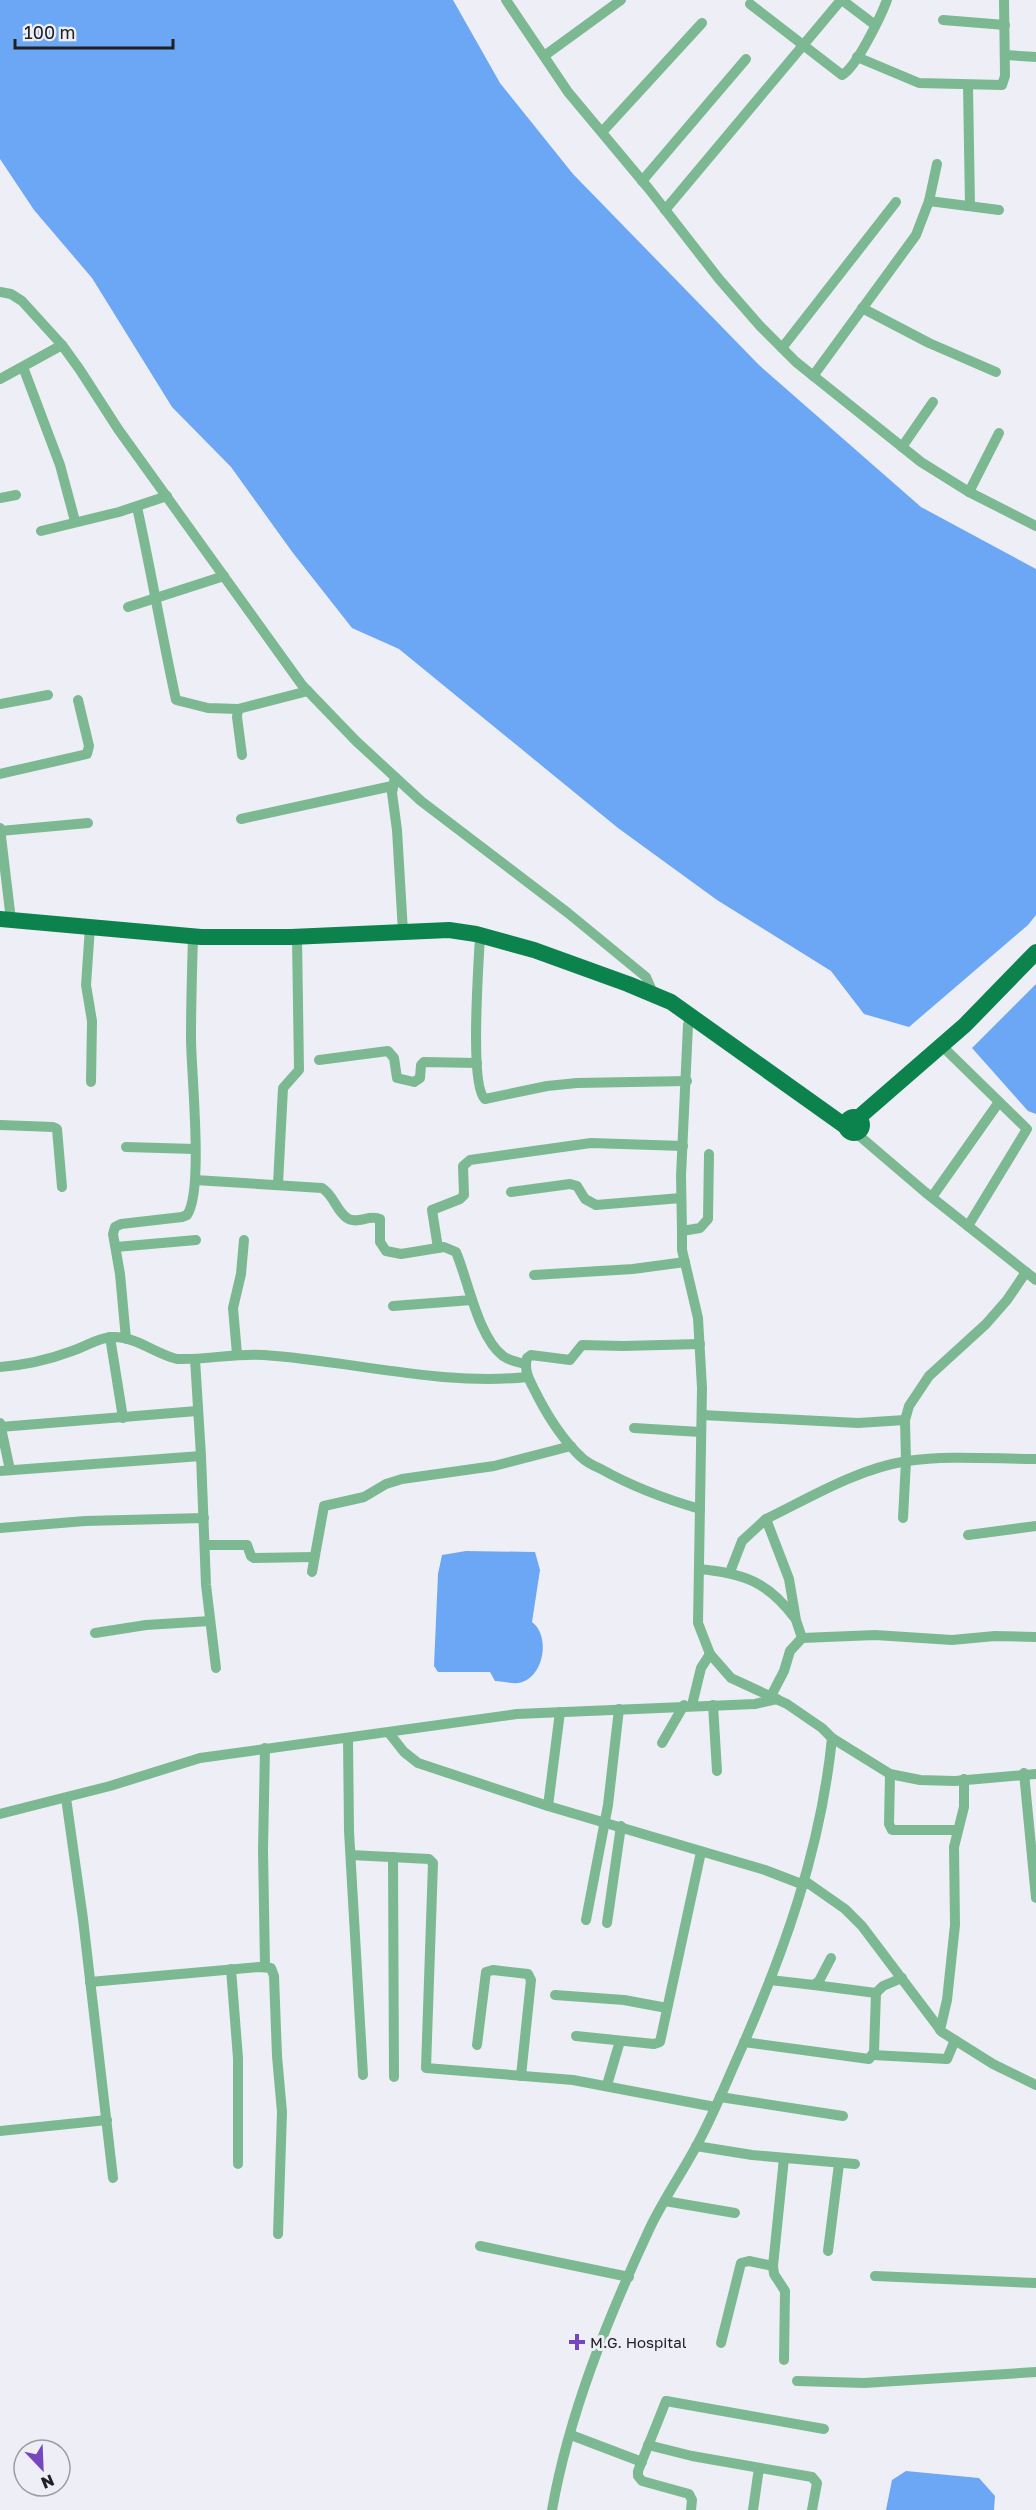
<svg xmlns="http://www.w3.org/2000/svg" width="1036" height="2510" font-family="'Golos Text',sans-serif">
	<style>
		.water { fill: #6ba7f4 }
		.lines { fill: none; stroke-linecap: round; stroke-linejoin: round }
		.street { stroke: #7cb992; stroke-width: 10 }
		.primary { stroke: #0c834c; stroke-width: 16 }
		.poi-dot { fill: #7546be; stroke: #eeeff6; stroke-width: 2 }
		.labels { text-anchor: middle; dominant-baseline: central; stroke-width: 6; stroke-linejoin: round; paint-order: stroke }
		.poi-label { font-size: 15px; fill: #212124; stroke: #eeeff6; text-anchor: start }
	</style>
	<rect width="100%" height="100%" fill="#eeeff6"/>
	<!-- water -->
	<g class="water">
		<polygon points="0,0 453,0 500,83 573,174 759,365 921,507 1036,569 1036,915 1028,925 909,1027 864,1014 831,971 717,900 618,828 399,649 352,628 293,553 231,467 172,407 92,278 34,210 0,159"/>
		<polygon points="1036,984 1036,1114 1028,1111 972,1048"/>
		<path d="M466,1551L535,1552L540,1570L532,1622C551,1636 544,1679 518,1683C511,1684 502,1681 495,1681L490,1672H438L434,1666L438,1574L442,1555Z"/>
		<polygon points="906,2471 979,2478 995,2496 994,2510 886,2510 892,2480"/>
	</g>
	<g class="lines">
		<!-- street -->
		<g class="street">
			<polyline points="506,0 568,92 649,189 719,279 760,326 796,362 921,462 969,492 1036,526"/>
			<polyline points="842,0 875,25"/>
			<path d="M750,4L842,75C856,68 881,16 887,0"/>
			<polyline points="943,20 1005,25"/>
			<polyline points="1005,55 1036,57"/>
			<polyline points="544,56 621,0"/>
			<polyline points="857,57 919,83 1002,85 1005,76 1004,0"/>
			<polyline points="968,85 970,206"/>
			<polyline points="602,132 702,23"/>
			<polyline points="642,181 746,59"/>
			<polyline points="929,201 999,210"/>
			<polyline points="665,210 841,0"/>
			<polyline points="0,292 11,294 22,301 62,345 80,370 118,429 302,685 356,741 421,801 568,913 646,977 653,993"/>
			<polyline points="862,308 929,343 996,372"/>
			<polyline points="782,348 896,202"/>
			<polyline points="23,367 60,465 75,521"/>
			<polyline points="813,376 916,235 929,201 937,164"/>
			<polyline points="0,379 62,345"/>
			<polyline points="902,447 933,402"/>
			<polyline points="969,492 999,433"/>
			<polyline points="0,498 16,495"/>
			<path d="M137,507C151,571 162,636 176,700L208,708L238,709"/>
			<polyline points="41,531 119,512 167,496"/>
			<polyline points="128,607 224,576"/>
			<polyline points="0,704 48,695"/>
			<polyline points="242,755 237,717 238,709 308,691"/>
			<polyline points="0,774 87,754 89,746 78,700"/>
			<polyline points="395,777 392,793 397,830 403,932"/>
			<polyline points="241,819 392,786"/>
			<polyline points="0,828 11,920"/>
			<polyline points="0,831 88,823"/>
			<polyline points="90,927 86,985 92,1021 91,1082"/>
			<path d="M480,935C479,961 469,1086 485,1099L547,1086L577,1083L687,1081"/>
			<polyline points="691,1015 688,1025 681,1176 682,1231 682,1250 698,1318 702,1388 698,1623 710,1654 731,1678 787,1704 822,1728 832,1738 890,1774 920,1780 955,1781 1036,1774"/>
			<polyline points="942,1046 1027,1129 968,1226"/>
			<polyline points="319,1060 388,1051 394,1058 397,1078 414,1082 420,1078 421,1065 424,1062 477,1063"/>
			<polyline points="0,1125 53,1127 57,1129 62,1187"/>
			<polyline points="856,1133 925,1192 1036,1280"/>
			<polyline points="126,1147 195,1149"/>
			<path d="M195,1180L322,1188C334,1195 336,1211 347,1218C357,1225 369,1214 380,1219V1242L386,1251L401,1254L444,1247L456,1252C468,1280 478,1337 503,1356C510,1361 518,1362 525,1364"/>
			<polyline points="278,1184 283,1088 299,1070 297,937"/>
			<polyline points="511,1192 570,1184 577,1186 585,1199 596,1205 681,1198"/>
			<polyline points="932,1197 999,1102"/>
			<polyline points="682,1231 700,1228 708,1219 709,1154"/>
			<polyline points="116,1247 196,1240"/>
			<polyline points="438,1248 432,1210 460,1199 464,1195 463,1166 470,1160 591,1143 683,1146"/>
			<polyline points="534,1275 633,1269 685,1262"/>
			<polyline points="393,1306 472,1300"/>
			<polyline points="110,1337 123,1418"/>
			<path d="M126,1339L120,1274L113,1234L115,1227L121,1224L182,1217L187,1215C204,1192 191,1072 191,1038C191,1004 192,970 193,937"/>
			<path d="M700,1344L623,1346L582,1345L570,1360L531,1355L527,1358C523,1373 532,1384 538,1397C549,1418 564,1441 581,1457C586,1462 594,1466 601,1469C633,1487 665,1499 700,1509"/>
			<polyline points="237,1354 233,1308 241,1274 244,1240"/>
			<polyline points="195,1359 201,1456 206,1585 216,1668"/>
			<path d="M0,1367C26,1365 48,1360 72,1351C87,1346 101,1336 116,1337C138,1338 156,1354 177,1359C206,1360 235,1353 264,1355C352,1361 440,1386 528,1377"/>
			<polyline points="702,1415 858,1423 905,1420"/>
			<polyline points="0,1423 10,1470"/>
			<polyline points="0,1427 197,1411"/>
			<polyline points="634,1428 700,1432"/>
			<polyline points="0,1471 201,1456"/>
			<polyline points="903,1518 906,1461 905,1420 909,1406 929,1376 986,1324 1007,1300 1026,1272"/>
			<polyline points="0,1528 85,1521 204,1518"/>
			<polyline points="968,1535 1036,1526"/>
			<polyline points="205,1545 247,1545 251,1556 254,1558 314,1557"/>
			<path d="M699,1569C742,1573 767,1581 794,1617"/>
			<polyline points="312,1572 324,1506 364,1497 386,1484 402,1479 494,1466 571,1446"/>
			<polyline points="730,1572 742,1541 766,1519"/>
			<polyline points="95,1633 146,1625 210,1621"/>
			<path d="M802,1638L796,1620L789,1579L766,1519C811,1497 857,1469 907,1461C949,1455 994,1459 1036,1459"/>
			<polyline points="771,1696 784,1671 790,1651 802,1638 875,1635 952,1640 995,1636 1036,1637"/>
			<polyline points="692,1705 701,1668 710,1654"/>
			<polyline points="713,1705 717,1771"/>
			<polyline points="389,1733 404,1752 418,1763 548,1806 765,1870 804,1885"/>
			<polyline points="348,1738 349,1831 363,2075"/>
			<polyline points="662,1743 684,1705"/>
			<polyline points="265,1748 263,1850 265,1966"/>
			<polyline points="1024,1773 1036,1898"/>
			<polyline points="890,1774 889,1824 892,1830 957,1830"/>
			<polyline points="66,1798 83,1919 113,2178"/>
			<polyline points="548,1806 560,1712"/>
			<polyline points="0,1814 110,1786 200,1758 517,1714 755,1704 777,1699"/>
			<polyline points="351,1855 429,1859 433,1863 426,2068 573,2080 715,2107"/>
			<polyline points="393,1857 394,2077"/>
			<polyline points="805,1881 845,1909 862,1926 942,2032 993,2064 1036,2085"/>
			<polyline points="586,1920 608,1805 619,1709"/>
			<polyline points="607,1923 621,1826"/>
			<polyline points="231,1969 238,2058 238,2164"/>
			<polyline points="770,1980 814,1985 819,1981 831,1958"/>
			<polyline points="90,1982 259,1967 271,1968 274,1976 277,2056 282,2112 278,2234"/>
			<polyline points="814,1985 876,1993"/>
			<polyline points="555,1995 624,2000 667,2008"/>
			<polyline points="940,2030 947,2000 955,1925 954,1847 964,1807 964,1779"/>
			<polyline points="576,2036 654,2044 660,2042 701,1852"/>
			<polyline points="744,2042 869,2059 874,2052 876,1993 883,1986 902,1978"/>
			<polyline points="477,2045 486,1972 493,1970 528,1974 531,1980 521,2076"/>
			<polyline points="873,2055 947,2059 955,2040"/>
			<polyline points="607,2085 620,2041"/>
			<polyline points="720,2097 843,2116"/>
			<polyline points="0,2131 107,2120"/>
			<polyline points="696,2146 752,2155 855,2164"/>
			<polyline points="665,2201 735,2213"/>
			<polyline points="480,2246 629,2277"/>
			<polyline points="828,2251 839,2164"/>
			<polyline points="875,2276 1036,2283"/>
			<polyline points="721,2343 741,2263 749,2261 773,2266"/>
			<polyline points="784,2360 785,2291 774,2274 773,2266 784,2158"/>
			<polyline points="797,2381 864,2383 1036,2372"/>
			<polyline points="571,2435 642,2462"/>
			<polyline points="648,2445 692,2456 812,2477 817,2483 812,2510"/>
			<path d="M552,2510C569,2414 607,2320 648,2232C662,2201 683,2172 699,2141C714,2113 726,2083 739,2054C784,1953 821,1849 832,1738"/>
			<polyline points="691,2510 692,2500 689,2494 642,2481 638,2476 638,2471 666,2401 824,2429"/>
			<polyline points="753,2510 759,2468"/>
		</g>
		<!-- primary -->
		<g class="primary">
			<polyline points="0,919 201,937 291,937 449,930 476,934 534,950 628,984 671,1002 845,1126"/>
			<circle cx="854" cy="1125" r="8"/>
			<polyline points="858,1118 965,1025 1036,952"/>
		</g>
	</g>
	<!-- markers -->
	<path class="poi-dot" d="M574 2333h6v6h6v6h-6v6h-6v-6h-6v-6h6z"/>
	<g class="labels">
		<!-- poi labels -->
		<g class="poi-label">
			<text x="590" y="2342">M.G. Hospital</text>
		</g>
	</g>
	<!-- north arrow -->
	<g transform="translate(42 2468) rotate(157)"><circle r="28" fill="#eeeff6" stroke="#9c9da2" stroke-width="1.5"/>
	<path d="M0-4.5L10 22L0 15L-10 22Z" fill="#7546be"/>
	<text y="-9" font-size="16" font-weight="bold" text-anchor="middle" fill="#212124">N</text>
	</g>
	<!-- scale -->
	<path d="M15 39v9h158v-9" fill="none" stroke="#212124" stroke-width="3"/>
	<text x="24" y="39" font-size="18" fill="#212124" stroke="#eeeff6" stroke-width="4.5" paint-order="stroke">100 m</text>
</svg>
